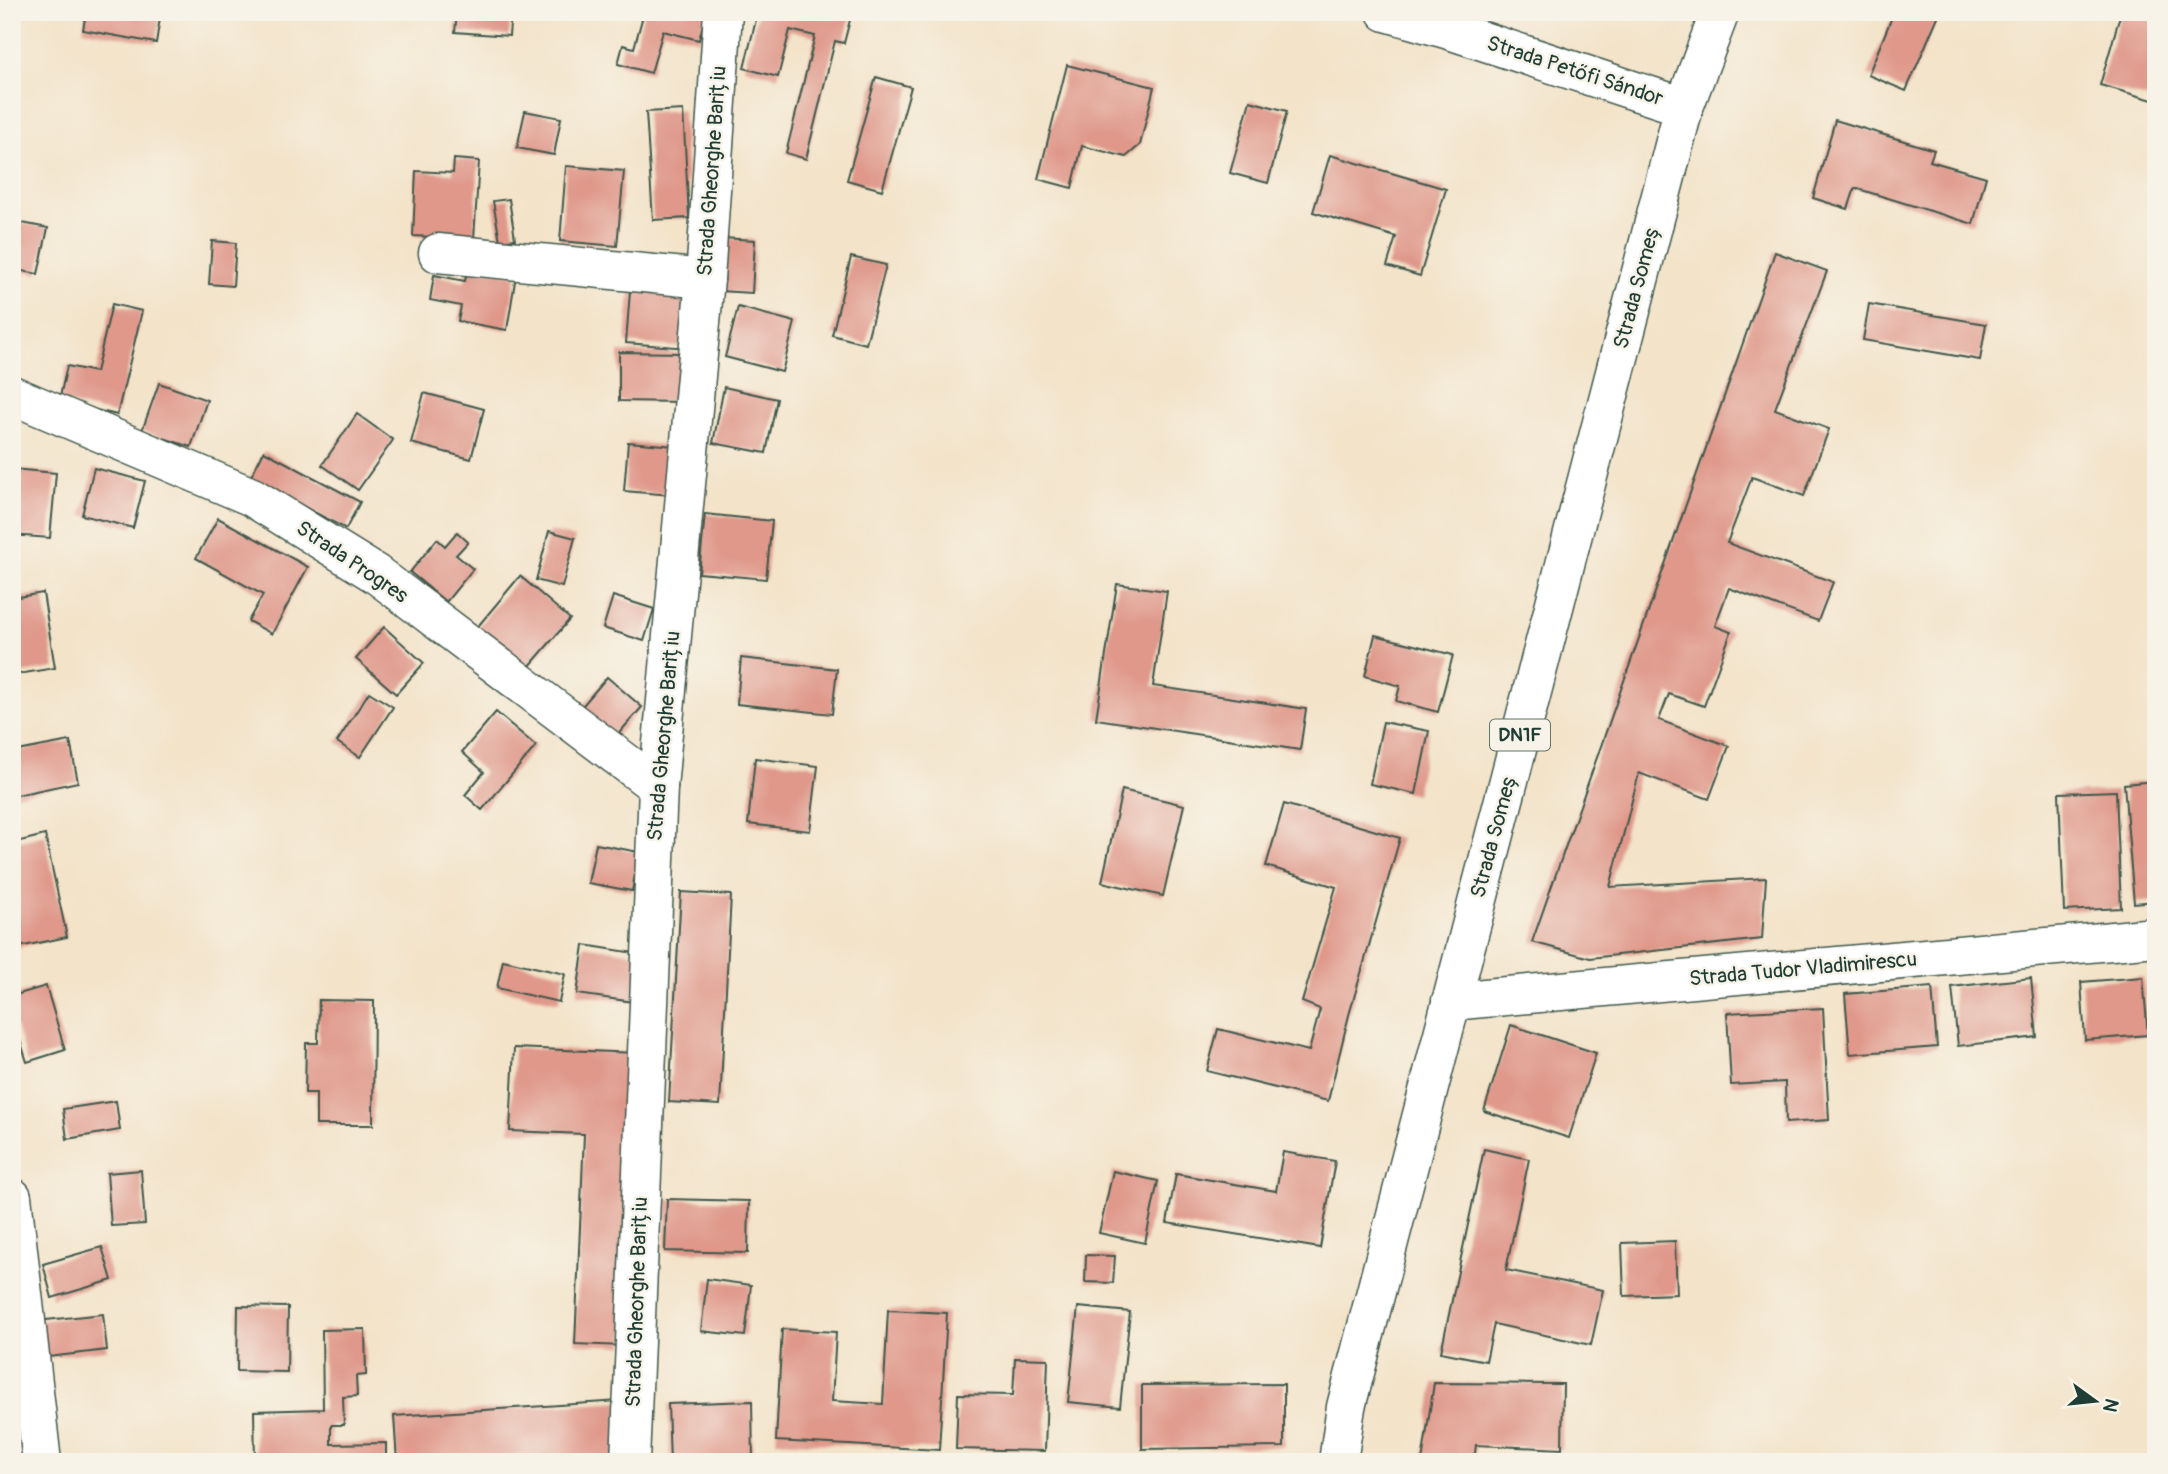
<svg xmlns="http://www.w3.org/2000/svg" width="2168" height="1474" font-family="Pangolin,sans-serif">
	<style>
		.building { fill: #df988a }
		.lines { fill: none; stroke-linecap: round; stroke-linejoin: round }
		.minor-casing { stroke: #3f564a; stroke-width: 41 }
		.secondary-casing { stroke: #3f564a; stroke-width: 41 }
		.primary-casing { stroke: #3f564a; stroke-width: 41 }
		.minor { stroke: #fff; stroke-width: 38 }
		.secondary { stroke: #fff; stroke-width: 38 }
		.primary { stroke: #fff; stroke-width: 38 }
		.labels { text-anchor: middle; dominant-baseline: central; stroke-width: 5; stroke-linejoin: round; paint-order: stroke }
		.shield { fill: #f7f3e8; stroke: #60746a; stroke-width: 2 }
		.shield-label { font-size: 19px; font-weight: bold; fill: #1f3d34 }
		.street-label { font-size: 21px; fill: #1f3d34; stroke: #f7f3e8 }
	</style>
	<rect width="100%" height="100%" fill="#f7f3e8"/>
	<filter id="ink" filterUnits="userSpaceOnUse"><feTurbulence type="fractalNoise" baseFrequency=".0143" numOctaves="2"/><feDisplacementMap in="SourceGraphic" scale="14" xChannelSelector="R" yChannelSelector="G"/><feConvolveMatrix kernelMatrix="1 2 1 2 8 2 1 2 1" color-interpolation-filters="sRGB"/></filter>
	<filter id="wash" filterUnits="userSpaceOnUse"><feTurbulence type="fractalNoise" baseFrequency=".00686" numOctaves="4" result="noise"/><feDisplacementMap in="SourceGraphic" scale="28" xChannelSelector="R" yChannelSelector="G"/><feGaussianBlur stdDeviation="1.57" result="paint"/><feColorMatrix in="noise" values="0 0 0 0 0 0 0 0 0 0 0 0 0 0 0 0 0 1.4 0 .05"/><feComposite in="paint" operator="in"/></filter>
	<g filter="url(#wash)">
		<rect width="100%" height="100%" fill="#f3e3c9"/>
		<g id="blocks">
			<!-- building -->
			<g class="building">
				<polygon points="86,12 161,12 156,43 83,30"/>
				<polygon points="457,12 511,12 509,36 455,32"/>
				<polygon points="644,12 706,12 699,40 663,31 651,73 618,64 623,45 634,48"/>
				<polygon points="758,12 852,12 844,43 835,41 806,159 786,153 815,36 790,30 778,77 744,68"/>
				<polygon points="1894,12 1940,12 1906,91 1868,75"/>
				<polygon points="2121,12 2156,12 2156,101 2100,85"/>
				<polygon points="1067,65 1154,87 1140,145 1126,157 1082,146 1072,188 1038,179"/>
				<polygon points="876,77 911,87 882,190 847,180"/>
				<polygon points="1250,101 1287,111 1268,183 1230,173"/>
				<polygon points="683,110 689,218 653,220 646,112"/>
				<polygon points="525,111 561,118 554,155 517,148"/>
				<polygon points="1835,120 1934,150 1930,161 1986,177 1973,224 1855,188 1848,209 1813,198"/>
				<polygon points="1330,155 1446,189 1420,276 1387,266 1396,237 1313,212"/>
				<polygon points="454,159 479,161 474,239 413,236 416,171 453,173"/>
				<polygon points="566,166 624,171 617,246 560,241"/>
				<polygon points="509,199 515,239 500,241 493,201"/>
				<polygon points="12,221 48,228 38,274 12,269"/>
				<polygon points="722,238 755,240 752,293 719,291"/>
				<polygon points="212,241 236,243 233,286 209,284"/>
				<polygon points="1775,252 1827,271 1775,409 1829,429 1804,496 1752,477 1727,543 1833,582 1818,621 1729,588 1715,626 1731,632 1704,706 1669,694 1659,720 1729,746 1709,799 1639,773 1610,887 1766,878 1762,939 1590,958 1532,942"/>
				<polygon points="851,257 886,265 866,344 832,335"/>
				<polygon points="468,267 516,275 507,330 458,321 461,306 430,300 434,275 465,281"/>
				<polygon points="630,291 692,296 688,348 626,343"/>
				<polygon points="112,304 142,311 117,415 59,401 67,366 96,372"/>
				<polygon points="1869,304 1986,324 1980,360 1863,340"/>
				<polygon points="738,307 795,322 782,372 725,357"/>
				<polygon points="619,352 683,353 683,402 619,401"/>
				<polygon points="159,383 207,400 191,447 142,431"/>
				<polygon points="724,387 777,399 766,453 713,443"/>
				<polygon points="424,393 484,409 471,459 411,443"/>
				<polygon points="357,414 393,440 358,490 322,465"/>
				<polygon points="628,442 675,446 671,495 624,491"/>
				<polygon points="264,451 360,502 346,529 250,478"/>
				<polygon points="94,468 145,481 133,528 82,515"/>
				<polygon points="12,469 56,473 50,538 12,535"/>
				<polygon points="705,514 772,521 766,579 699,573"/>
				<polygon points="218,518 308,567 272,634 248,621 263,595 196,558"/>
				<polygon points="549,531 575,538 562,587 536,580"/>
				<polygon points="457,532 468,542 456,555 473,569 446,602 410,572 437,539 445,546"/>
				<polygon points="520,576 570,619 523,674 474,631"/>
				<polygon points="1117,584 1167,591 1153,686 1306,709 1300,750 1096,719"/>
				<polygon points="43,593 55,668 12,675 12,598"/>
				<polygon points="613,596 654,609 644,641 603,628"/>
				<polygon points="384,627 424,663 396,694 356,659"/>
				<polygon points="1375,635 1453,655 1438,712 1396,701 1400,686 1365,676"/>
				<polygon points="741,658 837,669 832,714 737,704"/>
				<polygon points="607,677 642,707 613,740 579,710"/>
				<polygon points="369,692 393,707 360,757 337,742"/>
				<polygon points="496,712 536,746 482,810 465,795 484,772 462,752"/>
				<polygon points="1383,722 1429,731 1416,794 1370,784"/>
				<polygon points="70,741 78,782 12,796 12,752"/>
				<polygon points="755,758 818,766 810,831 748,824"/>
				<polygon points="2155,781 2156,901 2134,903 2124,784"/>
				<polygon points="1122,790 1184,805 1163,896 1102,882"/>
				<polygon points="2116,791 2121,908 2064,911 2059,793"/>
				<polygon points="1284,804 1400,838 1349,1015 1328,1101 1207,1071 1218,1029 1309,1051 1320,1009 1302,1002 1336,887 1266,866"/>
				<polygon points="45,835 67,937 19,947 12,917 12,843"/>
				<polygon points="596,844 639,852 632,891 588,883"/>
				<polygon points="681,892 731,895 720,1105 669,1102"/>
				<polygon points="584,945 641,954 634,1002 577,994"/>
				<polygon points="503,960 565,974 559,1002 497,988"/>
				<polygon points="2143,977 2148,1035 2085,1040 2081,982"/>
				<polygon points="2031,978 2037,1037 1958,1046 1952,987"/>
				<polygon points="46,986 65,1050 27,1062 12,1014 12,996"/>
				<polygon points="1932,987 1937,1047 1850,1054 1845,994"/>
				<polygon points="319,1000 374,1001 373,1125 316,1125 316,1093 305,1093 306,1043 318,1043"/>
				<polygon points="1823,1008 1829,1120 1786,1123 1785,1082 1731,1085 1727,1013"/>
				<polygon points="1511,1025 1596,1053 1569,1138 1484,1111"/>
				<polygon points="514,1048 637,1053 624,1346 575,1344 584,1134 510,1131"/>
				<polygon points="116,1101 120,1130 67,1139 63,1109"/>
				<polygon points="1484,1149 1529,1159 1506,1270 1603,1290 1591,1345 1494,1324 1486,1361 1441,1352"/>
				<polygon points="1283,1152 1335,1161 1320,1248 1167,1223 1176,1174 1276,1191"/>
				<polygon points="141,1170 145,1224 111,1226 107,1173"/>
				<polygon points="1113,1171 1158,1181 1145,1243 1099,1233"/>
				<polygon points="667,1199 749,1201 748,1253 665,1251"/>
				<polygon points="1675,1241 1677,1294 1624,1296 1622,1243"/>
				<polygon points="102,1247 112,1280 52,1298 43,1264"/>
				<polygon points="1086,1255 1115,1256 1113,1283 1085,1282"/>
				<polygon points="707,1279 751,1285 745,1336 701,1331"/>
				<polygon points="238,1306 288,1307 287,1372 237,1371"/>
				<polygon points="1078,1307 1130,1312 1120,1407 1068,1402"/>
				<polygon points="888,1310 947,1313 939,1450 776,1441 782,1329 836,1332 832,1401 883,1404"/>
				<polygon points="103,1314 107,1350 40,1358 37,1321"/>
				<polygon points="365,1329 366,1375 356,1376 357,1396 343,1397 344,1425 331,1425 331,1444 386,1443 386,1462 255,1462 254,1411 323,1409 322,1330"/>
				<polygon points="1015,1358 1048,1359 1045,1451 956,1449 958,1394 1013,1395"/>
				<polygon points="1434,1383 1563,1384 1562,1449 1476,1445 1474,1462 1422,1462"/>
				<polygon points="1284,1384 1284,1447 1142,1449 1142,1385"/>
				<polygon points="619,1401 623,1462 397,1462 394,1416"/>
				<polygon points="752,1401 753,1462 670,1462 668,1404"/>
			</g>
		</g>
	</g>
	<g filter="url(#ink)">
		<use href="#blocks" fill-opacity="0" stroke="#3f564a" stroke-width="2"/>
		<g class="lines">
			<defs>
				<g id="minor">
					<polyline points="438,253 705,279"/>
					<polyline points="12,395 252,497 376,574 658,787"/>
					<polyline points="1451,1001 2156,937"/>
					<polyline points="12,1197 42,1462"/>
					<polyline points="630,1462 658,787 705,279 723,12"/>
				</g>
				<polyline id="secondary" points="1386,12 1446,29 1684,107"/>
				<polyline id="primary" points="1338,1462 1346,1407 1684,107 1720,12"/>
			</defs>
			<!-- minor casing -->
			<use href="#minor" class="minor-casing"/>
			<!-- secondary casing -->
			<use href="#secondary" class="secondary-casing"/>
			<!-- primary casing -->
			<use href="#primary" class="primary-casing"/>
			<!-- minor -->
			<use href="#minor" class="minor"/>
			<!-- secondary -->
			<use href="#secondary" class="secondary"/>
			<!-- primary -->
			<use href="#primary" class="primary"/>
		</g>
	</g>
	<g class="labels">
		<!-- shield labels -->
		<rect class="shield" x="1490" y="719.5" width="60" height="31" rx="5"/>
		<g class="shield-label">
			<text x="1520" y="735">DN1F</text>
		</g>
		<!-- street labels -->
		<g class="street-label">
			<text transform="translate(1575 71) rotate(18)">Strada Petőfi Sándor</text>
			<text transform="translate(712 171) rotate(-86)">Strada Gheorghe Barițiu</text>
			<text transform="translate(1637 287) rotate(-75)">Strada Someș</text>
			<text transform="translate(352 562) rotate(34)">Strada Progres</text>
			<text transform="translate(664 736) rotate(-85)">Strada Gheorghe Barițiu</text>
			<text transform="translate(1494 836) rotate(-75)">Strada Someș</text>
			<text transform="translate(1803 969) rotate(-5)">Strada Tudor Vladimirescu</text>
			<text transform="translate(637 1302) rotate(-88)">Strada Gheorghe Barițiu</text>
		</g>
	</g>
	<!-- margin -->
	<rect width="2168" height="1474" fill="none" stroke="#f7f3e8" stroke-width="42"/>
	<!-- north arrow -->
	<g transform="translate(2095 1401) rotate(105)" stroke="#f7f3e8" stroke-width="5" paint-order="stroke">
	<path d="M0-5L12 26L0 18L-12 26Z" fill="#1f3d34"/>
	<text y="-10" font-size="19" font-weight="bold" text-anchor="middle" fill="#1f3d34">N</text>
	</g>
</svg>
